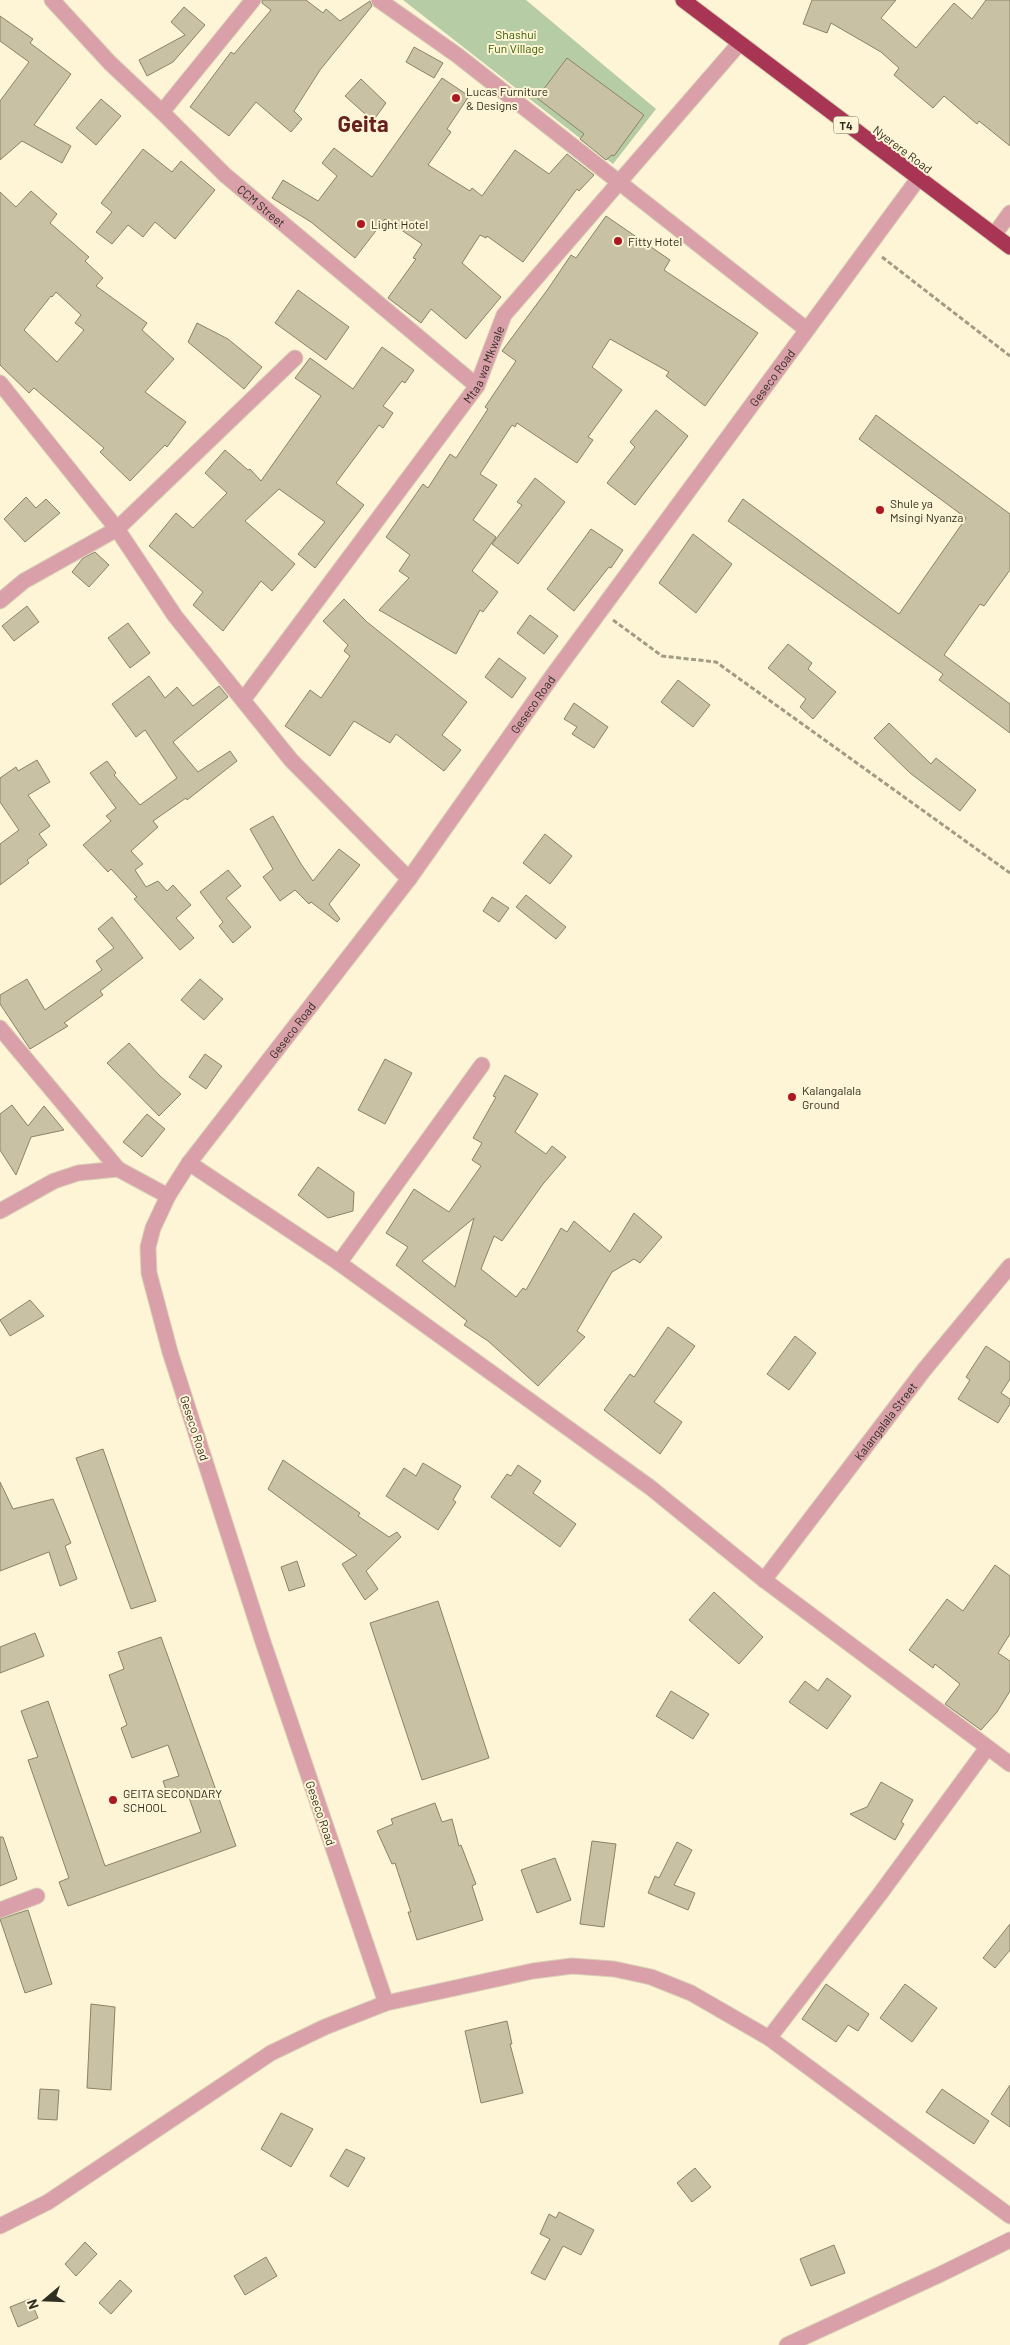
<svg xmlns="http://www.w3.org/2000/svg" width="1010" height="2345" font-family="Barlow,sans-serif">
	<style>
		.green { fill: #b5cca4 }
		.building { fill: #c9c1a3; stroke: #8b8367; fill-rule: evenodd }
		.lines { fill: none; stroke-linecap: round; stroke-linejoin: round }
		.street-casing { stroke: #d9d1b6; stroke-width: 17 }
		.highway-casing { stroke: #d9d1b6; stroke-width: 17 }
		.path { stroke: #a19b85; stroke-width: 3; stroke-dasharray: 5 2.5; stroke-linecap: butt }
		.street { stroke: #d9a0aa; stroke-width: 15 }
		.highway { stroke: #a93555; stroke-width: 15 }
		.poi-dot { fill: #ac1922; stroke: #fef5d6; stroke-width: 2 }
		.labels { text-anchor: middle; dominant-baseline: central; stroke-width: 4; stroke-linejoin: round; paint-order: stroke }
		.shield { fill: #fef5d6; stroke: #6e6a58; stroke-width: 1 }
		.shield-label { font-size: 11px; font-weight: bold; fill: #312e22 }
		.park-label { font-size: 12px; fill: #386001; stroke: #fef5d6 }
		.poi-label { font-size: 12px; fill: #312e22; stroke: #fef5d6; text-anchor: start }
		.street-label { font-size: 12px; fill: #312e22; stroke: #fef5d6 }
		.town-label { font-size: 22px; font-weight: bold; fill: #66211f; stroke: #fef5d6 }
	</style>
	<rect width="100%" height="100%" fill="#fef5d6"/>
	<!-- green -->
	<polygon class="green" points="403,0 526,0 656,109 613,164"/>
	<!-- building -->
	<g class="building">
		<polygon points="262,0 306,0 323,13 326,9 340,21 370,1 372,6 320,70 294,111 302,119 291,132 256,102 229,136 190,107 231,52 234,54 271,10 262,3"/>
		<polygon points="812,0 896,0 881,18 916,48 954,3 972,19 986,0 1010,0 1010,146 979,121 977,124 944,96 933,108 894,75 899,68 881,52 831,23 827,33 803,24"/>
		<polygon points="184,7 205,25 173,62 147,76 139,60 185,35 171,22"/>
		<polygon points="0,16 33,39 30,43 71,74 34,125 71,146 62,163 22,141 0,160 0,101 29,62 0,41"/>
		<polygon points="414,47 443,63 434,78 406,62"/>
		<polygon points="567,58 644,115 614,156 612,155 606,160 580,139 584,134 537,98"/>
		<polygon points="442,78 469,96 447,129 451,132 428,165 470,191 472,188 482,196 515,150 549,174 567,154 594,175 579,191 577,189 523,262 487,236 486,238 480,235 462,263 501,297 466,339 431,309 421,323 388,298 416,259 413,258 422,244 385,219 355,258 311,222 272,198 283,180 318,201 337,176 322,163 334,148 372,177"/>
		<polygon points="361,79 386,103 373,121 345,96"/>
		<polygon points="101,99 121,116 96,145 76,128"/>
		<polygon points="143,149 172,172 181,161 215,190 175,239 155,222 143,237 128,225 112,244 96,232 112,212 101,203"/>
		<path d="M31,191L57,214L50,223L89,257L85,261L103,278L96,286L147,323L142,330L174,359L145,392L186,422L167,447L165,445L130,481L100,452L104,448L34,388L29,393L0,365V192L16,207ZM56,292L81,315L75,323L84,330L57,362L24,330L51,296L52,297Z"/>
		<polygon points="606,216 670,260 664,270 758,333 705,406 666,376 669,372 610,339 592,367 622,390 588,437 593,440 577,463 517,423 515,427 512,425 480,474 497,485 473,520 496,537 472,571 498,592 483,612 480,610 456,654 379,610 409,578 399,571 410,555 386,537 423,484 428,488 450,454 456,458 488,409 485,407 516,361 502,351 548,289 571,255 576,258"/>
		<polygon points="298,290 349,327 326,360 275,323"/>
		<polygon points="197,323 228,339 262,367 244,389 188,342"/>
		<polygon points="382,347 414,370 405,383 402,381 383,406 393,413 383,428 379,425 336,483 364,505 315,568 298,554 325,522 279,489 245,521 295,564 272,591 261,581 223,631 193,605 203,592 149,546 176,513 193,528 227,493 205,473 225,450 248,470 250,469 261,481 321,396 295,378 310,358 353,389"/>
		<polygon points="656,410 688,436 635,505 607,483 635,447 630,442"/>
		<polygon points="876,415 1010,514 1010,570 984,606 980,604 944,655 1010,704 1010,733 939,680 943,674 728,521 743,499 899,614 966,518 859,439"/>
		<polygon points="535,478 565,502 518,564 492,544 522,505 517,502"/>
		<polygon points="26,497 36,508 46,499 60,513 25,542 4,519"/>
		<polygon points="591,529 623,550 611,568 609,567 574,611 547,589"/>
		<polygon points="693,534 732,564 696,613 659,583"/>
		<polygon points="95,552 109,565 89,587 72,572 83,558"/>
		<polygon points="344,599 367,622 467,702 442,735 461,750 444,771 396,734 390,743 354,721 330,756 285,726 310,690 321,698 350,656 344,651 348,645 323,621"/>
		<polygon points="27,606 39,622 14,641 2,626"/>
		<polygon points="530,615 558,636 544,654 517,633"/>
		<polygon points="128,623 150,653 130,668 108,638"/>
		<polygon points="788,644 812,663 808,669 836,692 813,719 800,707 806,699 768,668"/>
		<polygon points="499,658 526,678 512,698 485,677"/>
		<polygon points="149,676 165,698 177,687 193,706 219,686 228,697 173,742 198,772 230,751 237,761 187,800 186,798 153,821 158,827 131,851 143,864 135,870 146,887 158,881 167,891 173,885 191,905 176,918 194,938 180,950 134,899 137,897 111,869 108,872 83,845 111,821 106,816 116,808 90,773 107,761 116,773 114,775 140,805 177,778 145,730 136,737 112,704"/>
		<polygon points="678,680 710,705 693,727 661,702"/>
		<polygon points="574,703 608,727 594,748 572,734 577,727 564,719"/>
		<polygon points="889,723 931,764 936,758 976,790 960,811 910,773 874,738"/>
		<polygon points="37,760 50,782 28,795 50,826 39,834 47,845 27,860 29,863 0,885 0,844 19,830 0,802 0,778 16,767 18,771"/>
		<polygon points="273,816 301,864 313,881 339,849 360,865 329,904 340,919 337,922 311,902 309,904 295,890 280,901 263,877 273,869 250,829"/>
		<polygon points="545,834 572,856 550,884 523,863"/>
		<polygon points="228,870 241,886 226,898 251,927 233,943 219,926 223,922 200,892"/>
		<polygon points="526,895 566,927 556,939 516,907"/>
		<polygon points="492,897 509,908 499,922 483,911"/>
		<polygon points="112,917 143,958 100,991 103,995 64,1023 68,1026 30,1049 0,1004 0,995 27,979 45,1010 102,970 96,961 114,948 98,929"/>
		<polygon points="200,979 223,999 204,1020 181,1000"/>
		<polygon points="129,1043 160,1076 181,1094 159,1116 107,1063"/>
		<polygon points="205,1054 222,1066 206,1089 189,1077"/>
		<polygon points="385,1059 412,1073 385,1124 358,1110"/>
		<path d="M505,1075L538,1094L515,1132L546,1154L552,1146L566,1157L543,1184L502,1241L494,1236L481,1269L516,1297L523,1288L526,1290L561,1228L567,1232L574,1221L610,1252L634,1213L662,1237L640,1263L634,1259L612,1272L577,1331L585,1337L538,1386L488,1341L464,1325L467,1321L396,1265L408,1247L386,1233L414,1189L449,1212L481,1166L472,1160L482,1143L473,1138L496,1097L493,1096ZM474,1218L455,1287L422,1261Z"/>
		<polygon points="12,1105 28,1126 44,1106 64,1130 31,1137 16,1175 0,1150 0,1114"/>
		<polygon points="147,1114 165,1129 142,1157 123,1142"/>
		<polygon points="318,1167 354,1192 353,1211 328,1218 298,1195"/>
		<polygon points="30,1300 44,1316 10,1336 0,1320"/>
		<polygon points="668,1327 695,1346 654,1402 682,1422 660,1454 604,1410 630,1374 634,1377"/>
		<polygon points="795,1336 816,1353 789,1390 767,1374"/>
		<polygon points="986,1346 1010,1362 1010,1379 1001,1393 1010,1399 1010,1404 998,1423 958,1399 970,1380 966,1377"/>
		<polygon points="103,1449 156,1601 131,1609 76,1458"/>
		<polygon points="283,1460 360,1513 358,1516 389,1537 397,1532 401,1537 366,1571 378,1589 365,1600 342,1564 357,1555 268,1489"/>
		<polygon points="423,1463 461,1486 453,1500 456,1502 438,1530 386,1496 404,1468 416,1476"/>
		<polygon points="518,1465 541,1481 533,1493 576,1524 560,1547 491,1497 507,1474 511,1476"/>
		<polygon points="0,1482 13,1509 53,1499 71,1543 65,1546 77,1579 60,1586 49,1552 0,1571"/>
		<polygon points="297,1561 305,1586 289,1591 281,1567"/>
		<polygon points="995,1565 1010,1576 1010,1634 998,1653 1010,1661 1010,1691 997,1712 981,1730 945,1704 960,1684 935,1664 933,1668 909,1650 947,1599 963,1611"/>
		<polygon points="714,1592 763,1637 739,1664 689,1620"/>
		<polygon points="438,1601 489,1758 422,1780 370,1623"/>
		<polygon points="35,1633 44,1656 0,1673 0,1647"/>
		<polygon points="161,1637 236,1846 68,1906 59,1882 69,1878 28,1760 38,1757 21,1711 48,1701 105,1866 201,1832 186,1789 168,1796 163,1781 179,1776 168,1745 132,1758 121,1728 127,1725 109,1675 124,1669 118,1652"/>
		<polygon points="827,1678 851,1696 827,1729 789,1702 805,1681 818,1691"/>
		<polygon points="671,1691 709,1714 693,1739 656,1716"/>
		<polygon points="881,1782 913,1800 901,1822 904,1824 895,1840 850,1814 867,1807"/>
		<polygon points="435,1803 442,1822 452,1819 459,1846 461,1845 476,1884 472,1886 483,1920 417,1940 408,1912 411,1912 395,1863 392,1864 377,1831 393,1824 391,1819"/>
		<polygon points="0,1837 3,1837 17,1879 0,1886"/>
		<polygon points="592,1841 616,1844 604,1927 580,1924"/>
		<polygon points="677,1842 692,1850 674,1885 695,1893 688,1910 648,1893 655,1876 659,1878"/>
		<polygon points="555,1858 571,1900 537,1913 521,1870"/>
		<polygon points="28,1910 52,1984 25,1993 0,1919"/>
		<polygon points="1010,1924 1010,1950 995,1968 983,1958"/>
		<polygon points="826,1984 869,2014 858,2031 848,2025 836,2042 802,2019"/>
		<polygon points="905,1984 937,2008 912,2042 880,2018"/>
		<polygon points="91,2004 115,2007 111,2090 87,2088"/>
		<polygon points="507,2021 512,2044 510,2044 523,2093 481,2103 465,2031"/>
		<polygon points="1010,2085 1010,2127 991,2114"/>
		<polygon points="40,2089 59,2090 57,2120 38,2119"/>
		<polygon points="942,2089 989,2121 974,2144 926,2112"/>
		<polygon points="281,2113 313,2129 291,2167 261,2149"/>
		<polygon points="346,2149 365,2158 348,2187 330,2176"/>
		<polygon points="695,2168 711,2187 692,2202 677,2183"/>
		<polygon points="559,2212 594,2230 581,2255 563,2246 545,2280 531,2273 550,2239 540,2234 549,2214 556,2218"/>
		<polygon points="85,2242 97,2254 76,2276 65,2264"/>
		<polygon points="834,2245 845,2273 811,2286 800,2259"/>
		<polygon points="266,2257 277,2276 245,2295 234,2276"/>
		<polygon points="120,2280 132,2291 111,2314 99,2303"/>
		<polygon points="30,2299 38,2318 18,2327 10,2307"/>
	</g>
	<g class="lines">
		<defs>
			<g id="street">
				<polyline points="52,0 110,63 162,112"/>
				<path id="s1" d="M253,0L162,112L225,175L477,386"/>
				<polyline points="379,0 457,55 806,329"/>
				<polyline points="994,235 1010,213"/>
				<polyline points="0,383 117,529 175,616 291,760 409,879"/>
				<polyline points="0,601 24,581 117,529 295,358"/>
				<path id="s2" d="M243,700L477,386L504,315L739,44"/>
				<polyline points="0,1028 118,1169"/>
				<polyline points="189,1163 339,1263 651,1488 764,1580 1010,1764"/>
				<polyline points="0,1211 54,1181 78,1173 118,1169 168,1196"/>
				<polyline points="339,1263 482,1065"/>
				<path id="s3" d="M764,1580L924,1370L1010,1266"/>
				<polyline points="0,1910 37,1896"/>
				<path id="s4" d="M386,2003L263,1642L170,1352L149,1273L148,1247L153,1228L168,1196L189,1163L409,879L553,675L918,179"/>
				<polyline points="769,2038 880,1894 987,1748"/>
				<polyline points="0,2226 48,2202 271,2053 325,2027 386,2003 533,1971 572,1966 614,1969 651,1977 691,1993 769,2038 1010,2216"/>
				<polyline points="787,2345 941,2274 1010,2240"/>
			</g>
			<polyline id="highway" points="683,0 1010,247"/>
		</defs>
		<!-- street casing -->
		<use href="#street" class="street-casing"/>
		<!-- highway casing -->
		<use href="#highway" class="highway-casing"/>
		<!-- path -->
		<g class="path">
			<polyline points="882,257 1010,356"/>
			<polyline points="613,620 662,656 716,662 1010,873"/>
		</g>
		<!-- street -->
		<use href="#street" class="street"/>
		<!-- highway -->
		<use href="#highway" class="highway"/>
	</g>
	<!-- markers -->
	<g class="poi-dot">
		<circle cx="456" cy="98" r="5"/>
		<circle cx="361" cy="224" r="5"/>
		<circle cx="618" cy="241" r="5"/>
		<circle cx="880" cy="510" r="5"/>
		<circle cx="792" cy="1097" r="5"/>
		<circle cx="113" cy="1800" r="5"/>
	</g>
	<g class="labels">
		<!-- shield labels -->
		<rect class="shield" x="833.5" y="116.5" width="25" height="17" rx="4"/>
		<g class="shield-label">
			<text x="846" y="125">T4</text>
		</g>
		<!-- park labels -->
		<g class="park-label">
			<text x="516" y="34">Shashui<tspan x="516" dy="14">Fun Village</tspan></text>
		</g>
		<!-- poi labels -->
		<g class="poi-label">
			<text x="466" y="91">Lucas Furniture<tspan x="466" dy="14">&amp; Designs</tspan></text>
			<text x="371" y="224">Light Hotel</text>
			<text x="628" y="241">Fitty Hotel</text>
			<text x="890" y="503">Shule ya<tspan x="890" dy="14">Msingi Nyanza</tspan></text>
			<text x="802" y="1090">Kalangalala<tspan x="802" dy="14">Ground</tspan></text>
			<text x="123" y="1793">GEITA SECONDARY<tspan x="123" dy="14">SCHOOL</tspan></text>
		</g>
		<!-- street labels -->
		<g class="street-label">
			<text transform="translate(903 149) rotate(37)">Nyerere Road</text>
			<text stroke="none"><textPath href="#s1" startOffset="281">CCM Street</textPath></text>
			<text stroke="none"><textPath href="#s2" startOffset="414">Mtaa wa Mkwale</textPath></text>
			<text stroke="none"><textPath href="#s4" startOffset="1866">Geseco Road</textPath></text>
			<text stroke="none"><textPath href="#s4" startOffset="1461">Geseco Road</textPath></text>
			<text stroke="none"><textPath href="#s4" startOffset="1056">Geseco Road</textPath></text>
			<text stroke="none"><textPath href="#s3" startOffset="200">Kalangalala Street</textPath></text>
			<text transform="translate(195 1428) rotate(72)">Geseco Road</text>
			<text transform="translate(321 1813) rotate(71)">Geseco Road</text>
		</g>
		<!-- town labels -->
		<g class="town-label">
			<text x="363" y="123">Geita</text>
		</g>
	</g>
	<!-- north arrow -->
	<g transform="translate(45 2300) rotate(251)" stroke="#fef5d6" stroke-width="4" paint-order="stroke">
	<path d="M0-4L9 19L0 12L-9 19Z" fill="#312e22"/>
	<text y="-8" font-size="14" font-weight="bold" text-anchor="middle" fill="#312e22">N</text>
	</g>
</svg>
